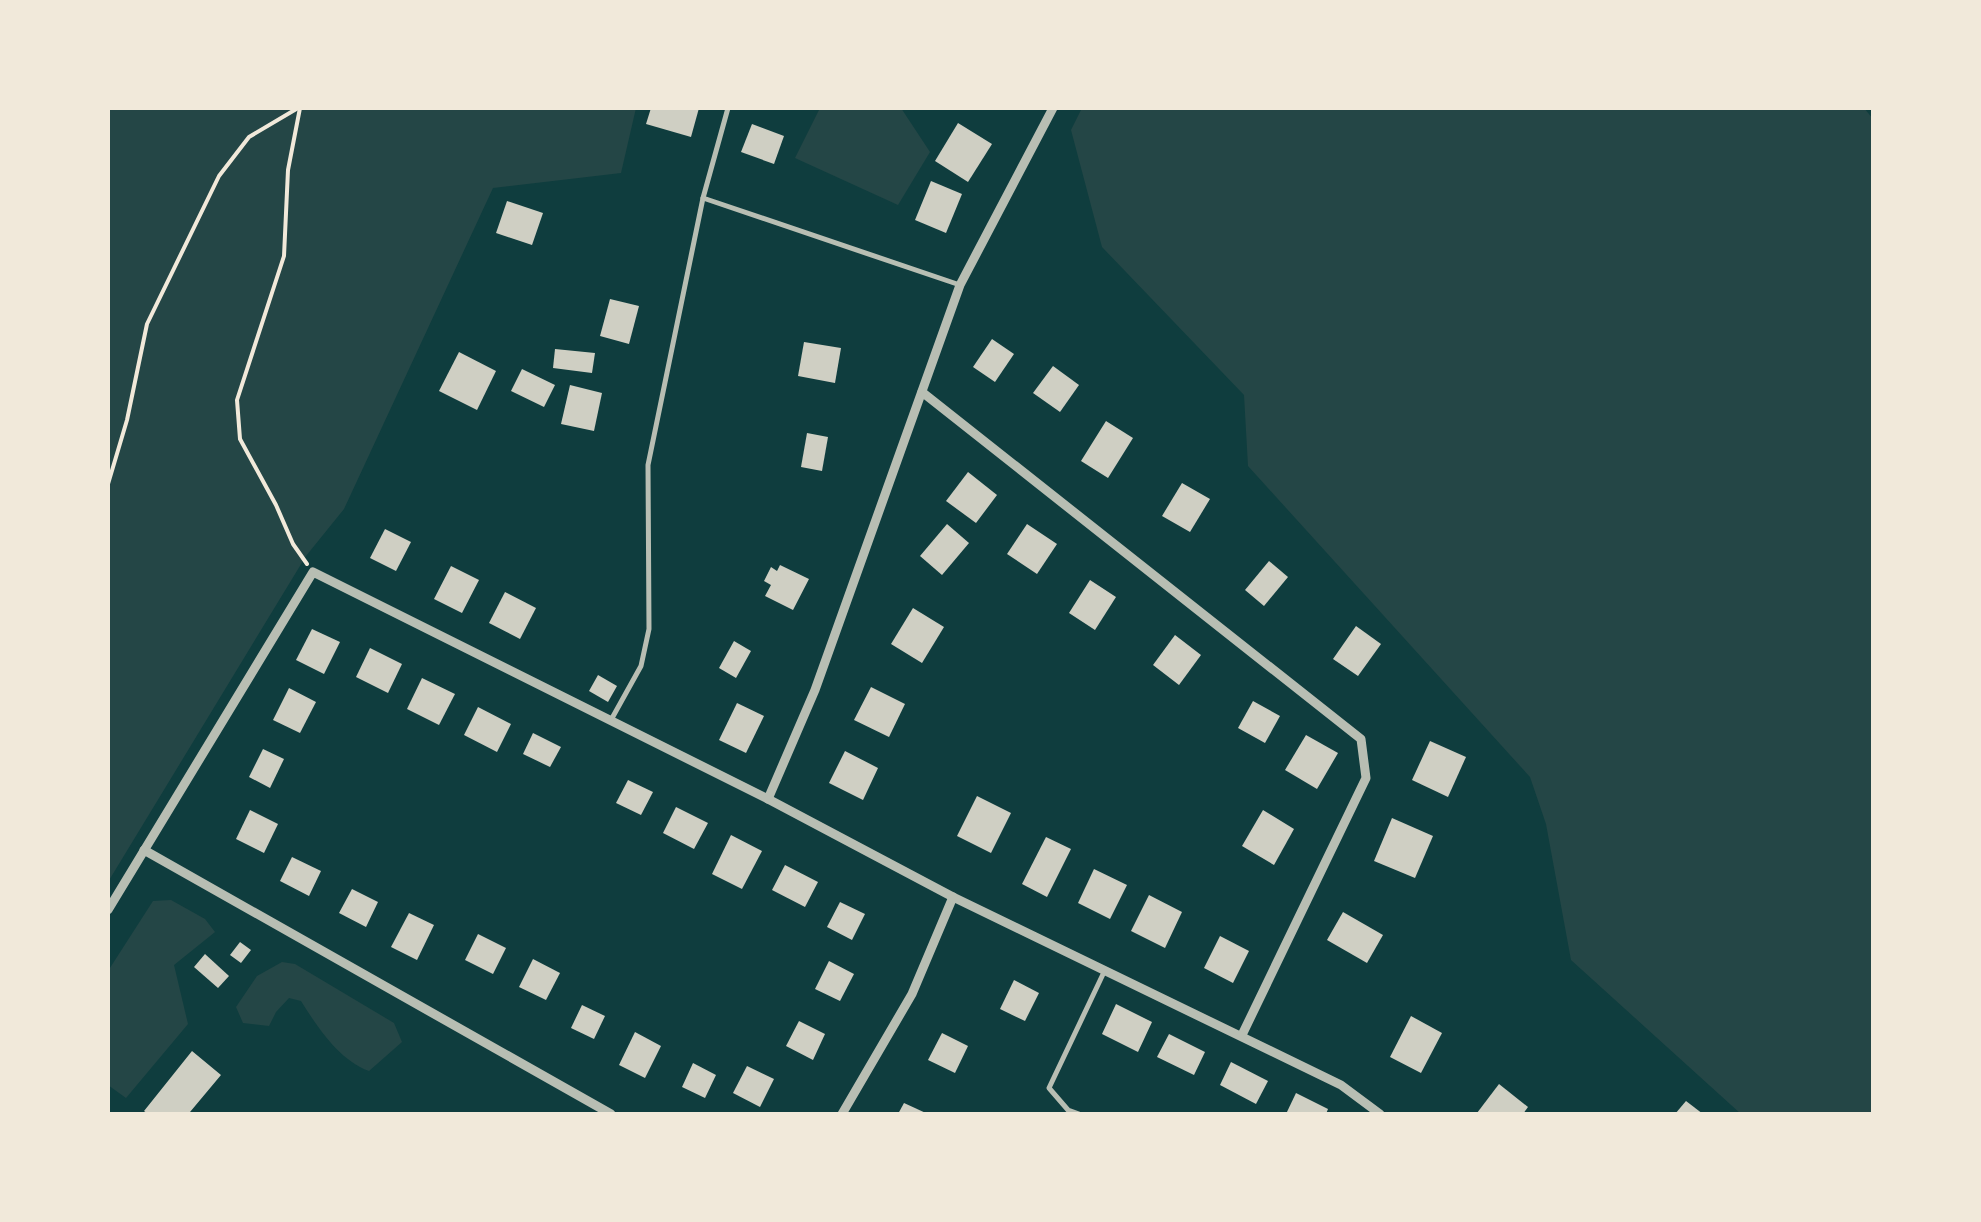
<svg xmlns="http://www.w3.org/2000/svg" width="1981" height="1222" font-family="'IBM Plex Sans',sans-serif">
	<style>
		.green { fill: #244646 }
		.building { fill: #cfcfc3 }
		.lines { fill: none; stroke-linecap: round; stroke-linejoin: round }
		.path { stroke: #f1e9da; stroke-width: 4 }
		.service { stroke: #b8beb3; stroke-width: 5 }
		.minor { stroke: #b8beb3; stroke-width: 9 }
	</style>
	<rect width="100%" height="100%" fill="#0f3d3e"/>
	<!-- green -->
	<g class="green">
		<polygon points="108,108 636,108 621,173 493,188 344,509 306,556 108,882"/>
		<polygon points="820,108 901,108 930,152 898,205 795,158"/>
		<polygon points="1082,108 1864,108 1873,119 1873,1114 1741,1114 1571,960 1546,824 1530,777 1248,466 1244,395 1102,247 1071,130"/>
		<polygon points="171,900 205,919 215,932 174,965 188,1024 126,1098 108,1085 108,971 153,901"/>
		<path d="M282,962L295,964L394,1023L402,1042L369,1071C339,1060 318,1028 301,1001L289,998L276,1012L269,1026L243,1023L236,1007L257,976Z"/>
	</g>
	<!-- building -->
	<g class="building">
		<polygon points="651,108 699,108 691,137 646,124"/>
		<polygon points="958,123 992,144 968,182 935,161"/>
		<polygon points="752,124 784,136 774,164 741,152"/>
		<polygon points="931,181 962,194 946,233 915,220"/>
		<polygon points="507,201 543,213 532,245 496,233"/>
		<polygon points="610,299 639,306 629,344 600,336"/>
		<polygon points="992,339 1014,354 995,382 973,367"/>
		<polygon points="804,342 841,348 835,383 798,376"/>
		<polygon points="555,349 595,353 592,373 553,368"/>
		<polygon points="459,352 496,371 477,410 439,391"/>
		<polygon points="1053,366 1079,385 1060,412 1033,393"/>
		<polygon points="522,369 555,385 544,407 511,391"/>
		<polygon points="570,385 602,393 594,431 561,424"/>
		<polygon points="1106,421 1133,438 1108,478 1081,461"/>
		<polygon points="807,433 828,437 822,471 801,467"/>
		<polygon points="968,472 997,495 976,523 946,501"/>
		<polygon points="1182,483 1210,499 1190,532 1162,516"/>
		<polygon points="947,524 969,543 942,575 920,556"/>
		<polygon points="1027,524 1057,544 1037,574 1007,554"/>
		<polygon points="385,529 411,542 396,571 370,558"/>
		<polygon points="1269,561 1288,577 1264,606 1245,590"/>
		<polygon points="780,565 809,579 793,610 765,596 771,585 764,581 771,567 777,571"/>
		<polygon points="451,566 479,580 462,613 434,599"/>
		<polygon points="1090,580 1116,597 1095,630 1069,613"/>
		<polygon points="505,592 536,608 520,639 489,623"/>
		<polygon points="913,608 944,627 922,663 891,644"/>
		<polygon points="1356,626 1381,644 1358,676 1333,659"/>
		<polygon points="312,629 340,642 324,674 296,660"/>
		<polygon points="1175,635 1201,655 1179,685 1153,665"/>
		<polygon points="734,641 751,651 736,678 719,668"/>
		<polygon points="370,648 402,664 388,693 356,677"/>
		<polygon points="598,675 617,686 608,702 589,691"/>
		<polygon points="422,678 455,694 439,725 407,709"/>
		<polygon points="871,687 905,704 889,737 854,720"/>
		<polygon points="289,688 316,702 300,733 273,720"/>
		<polygon points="1253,701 1280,716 1265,743 1238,728"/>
		<polygon points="737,703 764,716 746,753 719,740"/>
		<polygon points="478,707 511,724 497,752 464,735"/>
		<polygon points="533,733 561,747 550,767 523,754"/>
		<polygon points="1306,735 1338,753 1317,789 1285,770"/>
		<polygon points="1430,741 1466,757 1448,797 1412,780"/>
		<polygon points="263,749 284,759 270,788 249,777"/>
		<polygon points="845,751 878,768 863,800 829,783"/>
		<polygon points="628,780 653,792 641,815 616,803"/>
		<polygon points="977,796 1011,813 991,853 957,836"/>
		<polygon points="676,807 708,823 694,849 663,833"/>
		<polygon points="250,810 278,824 264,853 236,839"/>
		<polygon points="1263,810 1294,829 1274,865 1242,846"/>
		<polygon points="1392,818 1433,836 1415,878 1374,861"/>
		<polygon points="731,835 762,851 742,889 712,874"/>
		<polygon points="1046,837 1071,849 1047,897 1022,884"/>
		<polygon points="292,857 321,871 309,896 280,881"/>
		<polygon points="785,865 818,882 805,907 772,890"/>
		<polygon points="1094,869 1127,885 1110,919 1078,903"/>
		<polygon points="352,889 378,902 366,927 339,913"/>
		<polygon points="1149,895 1182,912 1165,948 1131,931"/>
		<polygon points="840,902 865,914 852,940 827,927"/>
		<polygon points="1343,912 1383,935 1367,963 1327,940"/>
		<polygon points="409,913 434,925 417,960 391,947"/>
		<polygon points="478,934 506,948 493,974 465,960"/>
		<polygon points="1220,936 1249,951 1233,983 1204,968"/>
		<polygon points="240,942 251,950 241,963 230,955"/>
		<polygon points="205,954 229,976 218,988 194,967"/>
		<polygon points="533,959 560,973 546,1000 519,987"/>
		<polygon points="829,961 854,974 840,1001 815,989"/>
		<polygon points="1014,980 1039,993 1025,1021 1000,1009"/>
		<polygon points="1116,1004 1152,1022 1138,1052 1102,1034"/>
		<polygon points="582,1005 605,1016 594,1039 571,1028"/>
		<polygon points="1411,1016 1442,1033 1421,1073 1390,1057"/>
		<polygon points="799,1021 825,1034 813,1060 786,1046"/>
		<polygon points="635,1032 661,1046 645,1078 619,1065"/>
		<polygon points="942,1033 968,1046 955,1073 928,1060"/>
		<polygon points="1169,1034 1205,1052 1194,1075 1157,1057"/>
		<polygon points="192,1051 221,1075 190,1112 193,1114 148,1114 144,1111"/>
		<polygon points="1231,1062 1268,1081 1256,1104 1220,1085"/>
		<polygon points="693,1063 716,1075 705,1098 682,1087"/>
		<polygon points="747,1066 774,1079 760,1107 733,1093"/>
		<polygon points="1499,1084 1528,1107 1523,1114 1477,1113"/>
		<polygon points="1296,1093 1328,1109 1326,1114 1286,1114"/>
		<polygon points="1686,1101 1703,1114 1675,1114"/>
		<polygon points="904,1103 928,1114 898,1114"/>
	</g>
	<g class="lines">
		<!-- path -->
		<g class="path">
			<polyline points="300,108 288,170 284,256 237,400 240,439 276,505 293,544 307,564"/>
			<polyline points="108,484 127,420 147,324 219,176 249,137 298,108"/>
		</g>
		<!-- service -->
		<g class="service">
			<polyline points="703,198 960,285"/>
			<polyline points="611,720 641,666 649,629 648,465 703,198 728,108"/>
			<polyline points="1079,1114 1068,1110 1049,1088 1105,970"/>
		</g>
		<!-- minor -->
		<g class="minor">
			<polyline points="922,392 1361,739 1366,778 1242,1035"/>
			<polyline points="768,799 815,690 960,285 1053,108"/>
			<polyline points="144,850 611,1114"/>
			<polyline points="108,910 313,572 768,799 953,897 1341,1085 1380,1114"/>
			<polyline points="842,1114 912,994 953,897"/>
		</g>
	</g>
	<!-- border -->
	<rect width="1981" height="1222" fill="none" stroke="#f1e9da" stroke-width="220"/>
</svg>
